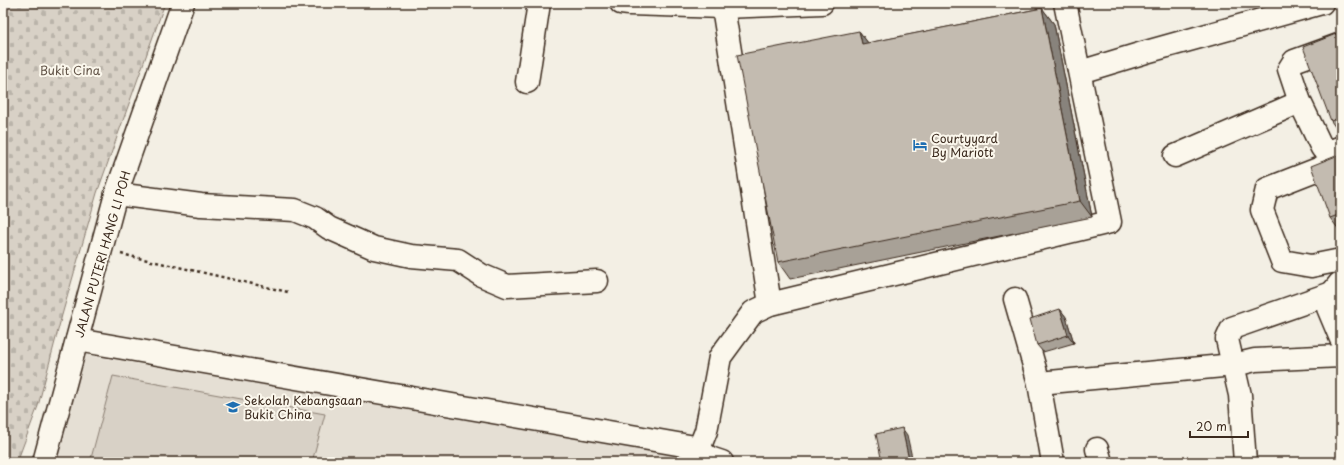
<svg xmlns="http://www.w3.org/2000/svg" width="1344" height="465" font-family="'Playpen Sans',sans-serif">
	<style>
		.built { fill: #e5dfd4 }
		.cemetery { fill: url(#cemetery-stones); stroke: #8a7e72 }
		.park { fill: #d8d1c6; stroke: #8a7e72 }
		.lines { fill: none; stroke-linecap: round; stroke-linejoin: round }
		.minor-casing { stroke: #3b2a1e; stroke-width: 25 }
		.major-casing { stroke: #3b2a1e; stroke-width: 25 }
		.path { stroke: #3b2a1e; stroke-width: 2.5; stroke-dasharray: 3 3; stroke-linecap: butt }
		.minor { stroke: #fbf7ec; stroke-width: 22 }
		.major { stroke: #fbf7ec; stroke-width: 22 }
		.wall { fill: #a8a197; stroke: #3b2a1e }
		.shaded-wall { fill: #88837b; stroke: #3b2a1e }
		.building { fill: #c3bbb0; stroke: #3b2a1e }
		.labels { text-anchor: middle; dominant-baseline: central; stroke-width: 4; stroke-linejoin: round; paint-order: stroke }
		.park-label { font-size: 12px; fill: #625448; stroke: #fbf7ec }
		.poi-label { font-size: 12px; fill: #3b2a1e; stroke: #fbf7ec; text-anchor: start }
		.street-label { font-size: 12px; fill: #3b2a1e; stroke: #fbf7ec }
	</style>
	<defs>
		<pattern id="cemetery-stones" width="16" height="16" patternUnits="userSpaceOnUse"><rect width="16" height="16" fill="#d8d1c6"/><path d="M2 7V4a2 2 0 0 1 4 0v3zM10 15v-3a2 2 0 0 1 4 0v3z" fill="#bab4aa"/></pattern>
	</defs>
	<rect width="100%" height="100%" fill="#f3efe4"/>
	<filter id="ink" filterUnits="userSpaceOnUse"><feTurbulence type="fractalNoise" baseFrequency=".025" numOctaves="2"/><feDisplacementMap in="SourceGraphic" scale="8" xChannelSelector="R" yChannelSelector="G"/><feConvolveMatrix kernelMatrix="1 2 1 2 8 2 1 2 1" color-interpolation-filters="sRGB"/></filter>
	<g filter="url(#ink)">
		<!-- built -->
		<polygon class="built" points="86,355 703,458 703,462 55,462"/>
		<!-- cemetery -->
		<polygon class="cemetery" points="3,3 165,3 97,193 62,315 38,406 17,462 3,462"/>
		<!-- park -->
		<polygon class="park" points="113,376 325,414 312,462 90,462"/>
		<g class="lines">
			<defs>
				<g id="minor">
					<polyline points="621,3 629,4 723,7 822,3"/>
					<polyline points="723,7 770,304"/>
					<polyline points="1080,72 1146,52 1322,3"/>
					<polyline points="527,82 539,3"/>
					<polyline points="1300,102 1289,69 1294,61 1341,44"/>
					<path d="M1175,156L1300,102L1322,148C1329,152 1334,150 1341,147"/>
					<polyline points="1341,160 1267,189 1262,210 1282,261 1311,266 1341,260"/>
					<polyline points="116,194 201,205 295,210 315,218 329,228 374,248 411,256 458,260 481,275 507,286 597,281"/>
					<polyline points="1339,284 1332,293 1328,308 1341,339"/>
					<polyline points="1015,299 1039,383 1053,462"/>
					<polyline points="77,340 689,446"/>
					<polyline points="1039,383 1234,365 1255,360 1341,356"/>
					<polyline points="1097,449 1101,462"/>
					<polyline points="722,462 710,458 702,452 700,446 706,431 720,357 753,312 770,304 1110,222 1065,3"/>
					<polyline points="1245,462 1240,395 1227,339 1232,328 1332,293"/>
				</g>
				<polyline id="major" points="44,462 116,194 183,3"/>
			</defs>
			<!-- minor casing -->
			<use href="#minor" class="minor-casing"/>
			<!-- major casing -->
			<use href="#major" class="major-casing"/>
			<!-- path -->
			<polyline class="path" points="121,254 288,292"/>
			<!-- minor -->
			<use href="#minor" class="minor"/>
			<!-- major -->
			<use href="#major" class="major"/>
		</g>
		<!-- wall -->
		<g class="wall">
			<polygon points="1042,8 1054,24 1092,217 790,279 778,262 859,31 868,43"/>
			<polygon points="1341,32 1341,134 1340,134 1331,121"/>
			<polygon points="1341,154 1341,231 1340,231 1330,218"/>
			<polygon points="1060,309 1066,317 1074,343 1043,352 1037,345"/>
		</g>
		<!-- shaded-wall -->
		<g class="shaded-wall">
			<polygon points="1042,8 1054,24 1092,217 1080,201"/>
			<polygon points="859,31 871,47 862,44"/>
			<polygon points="1060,309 1066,317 1074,343 1068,335"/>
			<polygon points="902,428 907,435 913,462 910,462 909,460"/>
		</g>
		<!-- building -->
		<g class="building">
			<polygon points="1042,8 1080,201 778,262 737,55 859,31 862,44"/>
			<polygon points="1341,32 1341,117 1331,121 1303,47"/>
			<polygon points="1341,154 1341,214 1330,218 1311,166"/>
			<polygon points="1060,309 1068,335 1037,345 1030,319"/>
			<polygon points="902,428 909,460 903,462 882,462 876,434"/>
		</g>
	</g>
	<!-- icons -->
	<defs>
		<symbol id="hotel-bare" viewBox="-9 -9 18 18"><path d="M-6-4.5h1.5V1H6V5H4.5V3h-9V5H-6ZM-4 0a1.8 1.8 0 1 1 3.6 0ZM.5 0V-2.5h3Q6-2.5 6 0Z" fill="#1f6fb2" stroke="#fbf7ec" stroke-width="2.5" paint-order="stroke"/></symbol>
		<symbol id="school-bare" viewBox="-9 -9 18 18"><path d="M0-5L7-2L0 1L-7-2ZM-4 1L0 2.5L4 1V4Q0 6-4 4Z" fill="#1f6fb2" stroke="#fbf7ec" stroke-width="2.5" paint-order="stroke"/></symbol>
	</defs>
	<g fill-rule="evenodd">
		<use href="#hotel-bare" x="910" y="135" width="20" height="20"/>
		<use href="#school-bare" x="223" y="397" width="20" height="20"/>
	</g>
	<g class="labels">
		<!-- park labels -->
		<g class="park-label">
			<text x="70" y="70">Bukit Cina</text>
		</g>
		<!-- poi labels -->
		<g class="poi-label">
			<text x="931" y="138">Courtyyard<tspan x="931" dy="14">By Mariott</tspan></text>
			<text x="244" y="400">Sekolah Kebangsaan<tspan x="244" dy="14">Bukit China</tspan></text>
		</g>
		<!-- street labels -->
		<g class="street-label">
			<text transform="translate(102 254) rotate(-74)">JALAN PUTERI HANG LI POH</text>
		</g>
	</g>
	<!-- margin -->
	<rect width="1344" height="465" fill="none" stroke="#fbf7ec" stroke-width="16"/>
	<rect x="8" y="8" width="1328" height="449" fill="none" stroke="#3b2a1e" stroke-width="1.5" filter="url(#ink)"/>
	<!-- scale -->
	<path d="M1190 431v6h58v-6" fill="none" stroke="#3b2a1e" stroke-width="2"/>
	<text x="1196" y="431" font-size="12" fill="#3b2a1e" stroke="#fbf7ec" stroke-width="3" paint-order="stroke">20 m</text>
</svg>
